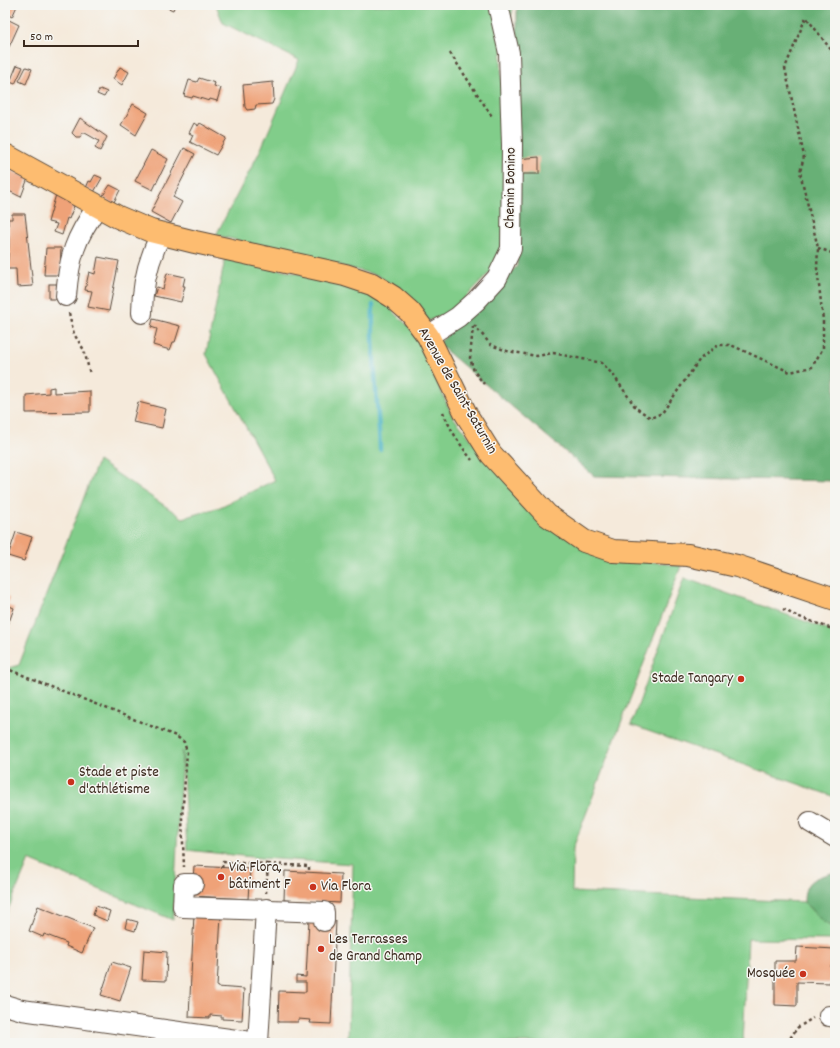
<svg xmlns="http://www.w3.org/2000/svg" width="840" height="1048" font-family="Dekko,sans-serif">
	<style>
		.green { fill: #81cd8a; stroke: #5e7c54 }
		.forest { fill: #68b076; stroke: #526d4a }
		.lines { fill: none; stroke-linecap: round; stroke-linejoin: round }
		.stream { stroke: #46b2c3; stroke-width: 4.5 }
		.building { fill: #efa278 }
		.minor-casing { stroke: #57473a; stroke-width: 22 }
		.major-casing { stroke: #57473a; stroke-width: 24 }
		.path { stroke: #57473a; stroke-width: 2.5; stroke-dasharray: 3 3; stroke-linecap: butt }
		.minor { stroke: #fff; stroke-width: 20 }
		.major { stroke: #fdbc6f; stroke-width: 22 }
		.poi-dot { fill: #c8321e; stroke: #f6f6f2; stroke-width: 1.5 }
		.labels { text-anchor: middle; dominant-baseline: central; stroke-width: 3; stroke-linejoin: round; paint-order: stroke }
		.street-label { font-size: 15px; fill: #3b2a1e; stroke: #f6f6f2 }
		.poi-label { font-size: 15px; fill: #3b2a1e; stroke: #f6f6f2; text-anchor: start }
	</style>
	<rect width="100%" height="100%" fill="#f6f6f2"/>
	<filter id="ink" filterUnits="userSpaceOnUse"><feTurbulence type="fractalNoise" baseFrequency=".025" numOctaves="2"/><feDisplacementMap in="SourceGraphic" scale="8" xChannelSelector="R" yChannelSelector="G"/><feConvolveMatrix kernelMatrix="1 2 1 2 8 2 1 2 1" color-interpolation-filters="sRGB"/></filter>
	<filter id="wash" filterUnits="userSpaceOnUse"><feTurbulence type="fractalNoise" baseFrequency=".012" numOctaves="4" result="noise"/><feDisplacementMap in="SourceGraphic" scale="16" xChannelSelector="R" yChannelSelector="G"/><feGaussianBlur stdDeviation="0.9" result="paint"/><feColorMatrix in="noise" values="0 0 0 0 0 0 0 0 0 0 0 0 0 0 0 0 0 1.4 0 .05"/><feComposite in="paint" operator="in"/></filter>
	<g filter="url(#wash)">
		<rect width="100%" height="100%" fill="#f5eadb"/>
		<!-- green -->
		<g class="green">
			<polygon points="216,5 514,5 501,57 507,232 492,270 452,312 428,321 408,295 377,275 216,235 260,151 299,60 223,23"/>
			<polygon points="225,259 360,286 387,305 414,332 453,417 488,460 536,511 631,559 681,566 573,848 572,892 804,902 822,921 835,929 835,940 748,939 743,1043 348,1043 353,864 261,858 187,850 182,751 173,920 29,860 5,917 5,669 19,665 98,461 183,518 220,507 275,480 206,354"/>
			<polygon points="684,578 835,632 835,797 631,725"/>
		</g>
		<!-- forest -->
		<g class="forest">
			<polygon points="517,5 835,5 835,481 594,476 438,344 517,266"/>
			<path d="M835,872V929L822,921L804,902C804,878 816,878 835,872Z"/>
		</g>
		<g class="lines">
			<!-- stream -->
			<path class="stream" d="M373,305C371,353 378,401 380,449"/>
		</g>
		<g id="blocks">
			<!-- building -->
			<g class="building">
				<polygon points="5,5 17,6 12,17 5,13"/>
				<polygon points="161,5 175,5 173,10"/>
				<polygon points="5,18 19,25 9,47 5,45"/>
				<polygon points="17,65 23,67 15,84 10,82"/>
				<polygon points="26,67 32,69 26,84 19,81"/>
				<polygon points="120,67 129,72 122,85 113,79"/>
				<polygon points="199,78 215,83 214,86 221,88 217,101 210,99 209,101 193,96 192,98 184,96 189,80 197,82"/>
				<polygon points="273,82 274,99 272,104 256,105 255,109 247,110 245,107 243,85"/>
				<polygon points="100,89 107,92 104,97 97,94"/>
				<polygon points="133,104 148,113 136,135 121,125"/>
				<polygon points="80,118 107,137 100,151 95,148 99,141 85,133 82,133 80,137 76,137 72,133"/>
				<polygon points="194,123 198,126 200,123 226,138 216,155 190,142 193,135 189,133"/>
				<polygon points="184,148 195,154 173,197 182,202 171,223 151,212"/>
				<polygon points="151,150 168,159 153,190 135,181"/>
				<polygon points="539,157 539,174 517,174 517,159"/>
				<polygon points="10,170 28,178 21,197 9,191 8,192 5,191 5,172 8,174"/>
				<polygon points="95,175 102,178 94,192 86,188 89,181 91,182"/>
				<polygon points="110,185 120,190 113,204 102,197"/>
				<polygon points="57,191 73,200 71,204 74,206 69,219 67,218 62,235 54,232 57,224 48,222"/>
				<polygon points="12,214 25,214 33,286 17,287 16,269 7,269 9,245 8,219 12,219"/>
				<polygon points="46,248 61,248 60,275 44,275"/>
				<polygon points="98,257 119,261 109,311 88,307 92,291 85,290 89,272 95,274"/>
				<polygon points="167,273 185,277 183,286 185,286 181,302 154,296 157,287 163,289"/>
				<rect x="49" y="284" width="9" height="15"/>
				<polygon points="153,319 180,326 175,342 173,342 170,350 153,345 157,329 151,327"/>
				<polygon points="54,387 54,393 90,391 90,412 26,413 26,395 49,393 49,388"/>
				<polygon points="138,402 166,409 162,428 133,422"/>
				<polygon points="16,532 32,537 24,561 8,556"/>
				<polygon points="5,597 9,598 7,605 14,608 7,628 5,627"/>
				<polygon points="194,866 250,869 248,899 192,896"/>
				<polygon points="285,871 341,874 340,903 284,900"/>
				<polygon points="38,906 93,928 82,953 66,946 67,943 44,934 43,937 29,931"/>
				<polygon points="96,906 110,911 107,921 93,915"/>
				<polygon points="194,914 221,915 217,987 244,989 242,1020 222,1019 222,1016 210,1015 210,1018 189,1017"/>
				<polygon points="127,919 138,922 135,931 125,928"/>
				<polygon points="309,920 336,921 331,1024 310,1023 311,1020 298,1019 298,1022 278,1022 279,991 306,992 306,982 296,982 296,976 306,977"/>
				<polygon points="797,947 835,949 835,966 831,965 830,983 797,982 797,1006 775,1005 775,961 796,961"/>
				<polygon points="144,950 167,952 166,981 142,980"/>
				<polygon points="112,962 131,968 120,1001 101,995"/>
			</g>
		</g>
	</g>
	<g filter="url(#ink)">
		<use href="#blocks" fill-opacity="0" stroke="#57473a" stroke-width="1"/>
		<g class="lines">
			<defs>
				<g id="minor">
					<path d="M66,296C69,257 75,238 98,206"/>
					<path d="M142,313C142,285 149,258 161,234"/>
					<polyline points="428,336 458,317 476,301 497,278 511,249 512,145 509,53 498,5"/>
					<polyline points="810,822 835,837"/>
					<polyline points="193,884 184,884 183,907 324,912 324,921"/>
					<polyline points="5,1005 22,1010 258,1043"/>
					<polyline points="829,1016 835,1017"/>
					<polyline points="258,1043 266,909"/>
				</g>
				<polyline id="major" points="5,155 118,217 151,231 195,242 345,275 372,284 393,297 410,312 428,336 466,414 491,454 547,515 584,541 613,551 688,555 737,566 835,599"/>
			</defs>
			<!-- minor casing -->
			<use href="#minor" class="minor-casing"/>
			<!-- major casing -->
			<use href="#major" class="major-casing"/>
			<!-- path -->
			<g class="path">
				<polyline points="450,53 493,118"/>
				<polyline points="818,248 835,254"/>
				<polyline points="69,313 74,334 84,350 90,374"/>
				<polyline points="474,325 491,345 507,351 537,356 553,353 602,363 614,376 636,408 651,418 662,413 700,359 718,345 731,345 790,372 812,367 823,348 823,320 817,268 818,248 800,172 804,156 785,68 806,17 835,55"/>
				<polyline points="473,326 470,358 474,371 484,384"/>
				<path d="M443,412C450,429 460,445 472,460"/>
				<polyline points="783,609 794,615 835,630"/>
				<polyline points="5,668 176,736 184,742 187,752 182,818 184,867"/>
				<polyline points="268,864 309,866 309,872"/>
				<polyline points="222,868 223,862 268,864 266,893"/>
				<polyline points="787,1043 797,1028 813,1018"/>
			</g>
			<!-- minor -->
			<use href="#minor" class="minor"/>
			<!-- major -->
			<use href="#major" class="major"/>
		</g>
	</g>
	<!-- markers -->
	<g class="poi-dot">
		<circle cx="741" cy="679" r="4"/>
		<circle cx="71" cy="782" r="4"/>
		<circle cx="221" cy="877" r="4"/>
		<circle cx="313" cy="887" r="4"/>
		<circle cx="321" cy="949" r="4"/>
		<circle cx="803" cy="974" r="4"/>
	</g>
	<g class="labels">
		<!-- street labels -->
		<g class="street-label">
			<text transform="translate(511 188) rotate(-89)">Chemin Bonino</text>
			<text transform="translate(457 391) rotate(60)">Avenue de Saint-Saturnin</text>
		</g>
		<!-- poi labels -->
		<g class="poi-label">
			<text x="733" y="679" text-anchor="end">Stade Tangary</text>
			<text x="79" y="773">Stade et piste<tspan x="79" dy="17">d'athlétisme</tspan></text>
			<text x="229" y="868">Via Flora,<tspan x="229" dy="17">bâtiment F</tspan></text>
			<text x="321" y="887">Via Flora</text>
			<text x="329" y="940">Les Terrasses<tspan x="329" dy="17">de Grand Champ</tspan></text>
			<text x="795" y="974" text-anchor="end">Mosquée</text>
		</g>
	</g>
	<!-- margin -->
	<rect width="840" height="1048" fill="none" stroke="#f6f6f2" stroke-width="20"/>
	<!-- scale -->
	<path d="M24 40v6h114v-6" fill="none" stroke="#3b2a1e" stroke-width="2"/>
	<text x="30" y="40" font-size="12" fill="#3b2a1e" stroke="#f6f6f2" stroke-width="3" paint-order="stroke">50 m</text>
</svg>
